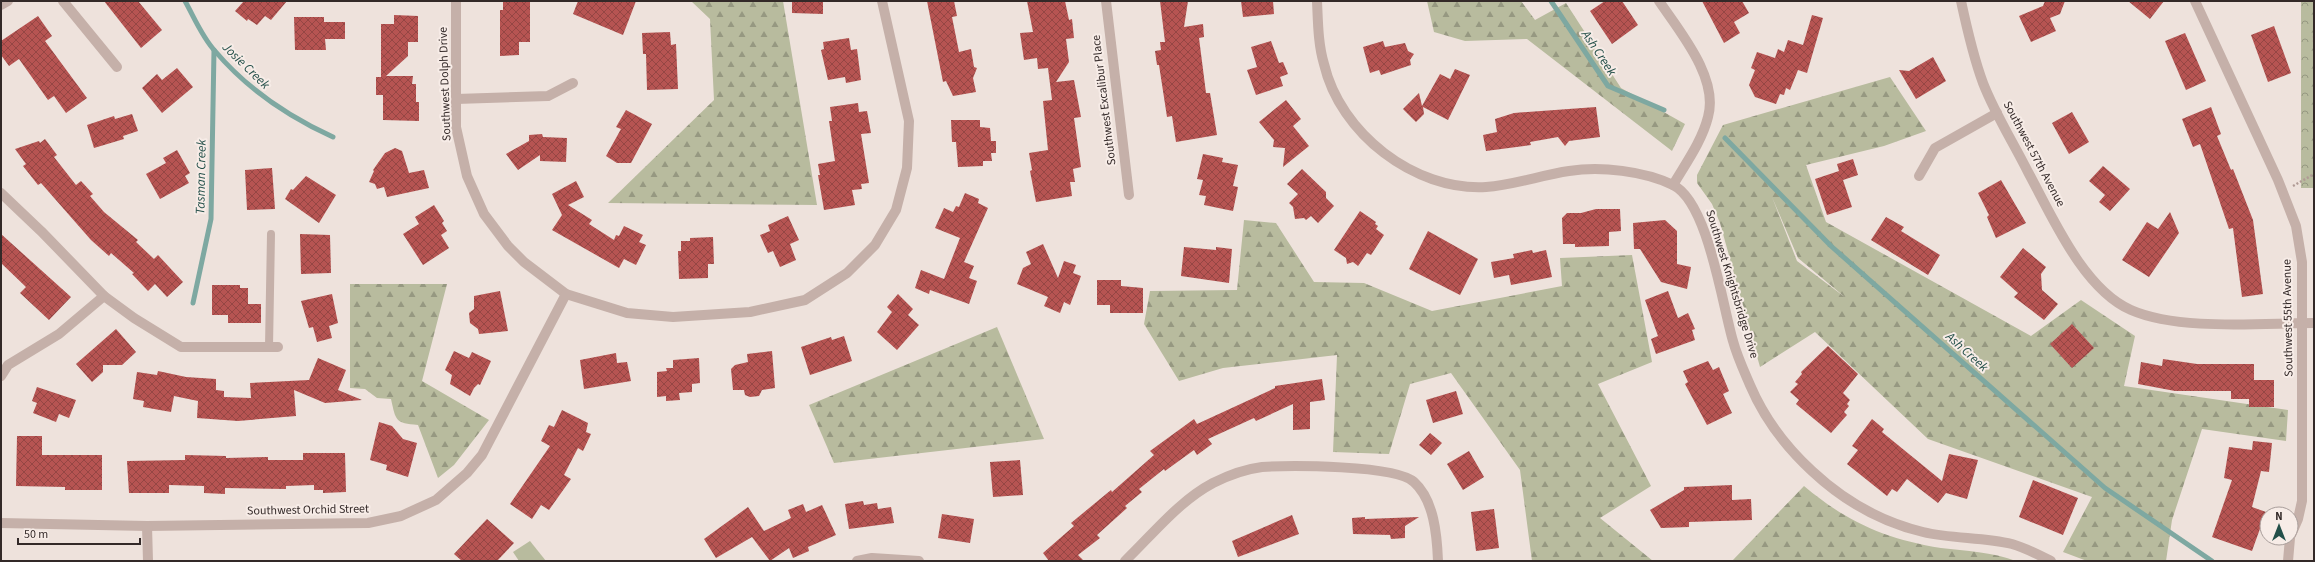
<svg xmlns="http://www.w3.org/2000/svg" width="2315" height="562" font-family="'Source Sans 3',sans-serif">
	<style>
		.forest { fill: url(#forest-firs); fill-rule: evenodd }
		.park { fill: url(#park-crowns) }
		.pitch { fill: #b8bb9e }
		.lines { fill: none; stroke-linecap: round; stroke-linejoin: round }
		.stream { stroke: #7ea8a1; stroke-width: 5 }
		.building { fill: url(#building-cross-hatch) }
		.path { stroke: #b09a94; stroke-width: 2.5; stroke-dasharray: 2 2; stroke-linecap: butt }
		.service { stroke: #c5b0a9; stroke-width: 8 }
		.minor { stroke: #c5b0a9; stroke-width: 10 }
		.labels { text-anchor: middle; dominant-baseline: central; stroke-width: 4; stroke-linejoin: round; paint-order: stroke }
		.street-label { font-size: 12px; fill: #332928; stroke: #f7ece7 }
		.water-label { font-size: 13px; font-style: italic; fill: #234f49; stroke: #f7ece7 }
	</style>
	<defs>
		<pattern id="forest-firs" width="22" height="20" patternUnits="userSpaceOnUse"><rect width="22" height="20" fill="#b8bb9e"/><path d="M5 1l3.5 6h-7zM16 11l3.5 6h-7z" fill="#969881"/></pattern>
		<pattern id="park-crowns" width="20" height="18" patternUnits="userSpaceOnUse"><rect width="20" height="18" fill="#b8bb9e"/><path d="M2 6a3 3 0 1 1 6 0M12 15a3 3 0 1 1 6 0" fill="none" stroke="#969881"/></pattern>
		<pattern id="building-cross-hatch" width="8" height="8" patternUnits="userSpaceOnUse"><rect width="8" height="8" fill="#b65452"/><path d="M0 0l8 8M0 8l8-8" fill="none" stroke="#954644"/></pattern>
	</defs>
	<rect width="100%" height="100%" fill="#eee2dc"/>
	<!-- forest -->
	<g class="forest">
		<polygon points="691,1 783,1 817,205 608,203 714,100 710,19"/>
		<polygon points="1427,1 1521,1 1535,20 1566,3 1621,88 1685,124 1672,151 1527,39 1465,41 1434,32"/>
		<path d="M1890,77L1926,131L1884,146L1806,165L1826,222L2031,336L2081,300L2135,336L2124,386L2288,410L2286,441L2202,429L2172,520L2166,561H2087L2063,552L2092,497L1928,439L1815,332L1760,367L1720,223L1712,204L1697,183V175L1723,125ZM1772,197L1798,258L1846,298L1797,261Z"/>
		<polygon points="1244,220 1276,223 1314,282 1364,283 1432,311 1562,286 1560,258 1632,255 1652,362 1598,384 1651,486 1600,518 1653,561 1532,561 1520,470 1451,373 1410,384 1389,454 1333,452 1337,355 1223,368 1179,381 1144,324 1150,291 1237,290"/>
		<path d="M350,284H447L422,381L489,420L454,465L438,478L418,425C395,423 396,421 391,399L377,398L365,389L350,388Z"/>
		<polygon points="997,327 1044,439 834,463 809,405"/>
		<path d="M1804,486C1847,522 1885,539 1941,548C1966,551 1992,552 2016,561H1732Z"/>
	</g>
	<!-- park -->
	<rect class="park" x="2301" y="1" width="13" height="187"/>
	<!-- pitch -->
	<polygon class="pitch" points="530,541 546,561 519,561 513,552"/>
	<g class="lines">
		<!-- stream -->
		<g class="stream">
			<path d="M185,1C194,17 202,37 215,51C248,90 287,116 333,137"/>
			<polyline points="1551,1 1608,86 1664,110"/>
			<polyline points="1725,138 1831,246 2105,488 2212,561"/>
			<polyline points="193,303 211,219 214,50"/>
		</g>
	</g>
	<!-- building -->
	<g class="building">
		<polygon points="104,1 138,1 162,30 141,48"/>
		<polygon points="244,1 287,1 271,20 265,16 257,25 248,19 247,21 235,11"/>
		<polygon points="503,1 530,1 530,42 519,42 519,55 500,56 500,10 503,10"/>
		<polygon points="578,1 636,1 623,35 573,14"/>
		<polygon points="792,1 823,1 823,14 792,13"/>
		<polygon points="927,1 954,1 957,16 952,17 959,52 971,49 974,67 977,68 973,78 976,92 953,96 946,81 943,82"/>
		<polygon points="1027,1 1065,1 1069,20 1072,19 1074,38 1066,39 1069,62 1056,82 1074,80 1081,117 1074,118 1081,167 1073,169 1075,182 1070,182 1072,196 1036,202 1030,171 1032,170 1029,153 1048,150 1043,101 1052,100 1048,68 1038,69 1037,58 1024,60 1020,33 1033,32"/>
		<polygon points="1160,1 1188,1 1184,27 1203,24 1204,37 1199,38 1206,93 1210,93 1217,135 1176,142 1172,116 1167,117 1159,65 1157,65 1155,51 1161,50 1160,42 1165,42"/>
		<polygon points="1241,1 1273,1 1274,14 1243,17"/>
		<polygon points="1605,1 1622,1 1638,25 1612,44 1590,11"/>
		<polygon points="1702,1 1742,1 1749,13 1734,22 1740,33 1724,43"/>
		<polygon points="2045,1 2065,1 2060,14 2050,18 2056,31 2031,42 2019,16 2043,6"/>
		<polygon points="2128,1 2164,1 2150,19"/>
		<polygon points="394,15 418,16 418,42 408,42 408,56 386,76 413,76 412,84 416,84 416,102 419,102 419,121 383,120 383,95 376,95 376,77 381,77 381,24 394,24"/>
		<polygon points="1812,15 1823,18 1807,73 1798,70 1790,90 1786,88 1784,95 1780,94 1776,104 1755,97 1749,85 1755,70 1751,68 1757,52 1775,58 1778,49 1784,52 1788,40 1803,45"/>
		<polygon points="38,16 52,36 45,41 87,98 66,113 54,96 48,100 19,59 9,66 1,55 1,41"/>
		<polygon points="294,17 324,17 324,22 345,22 345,39 325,39 326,50 295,50"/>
		<polygon points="2274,26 2291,73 2268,82 2251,35"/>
		<polygon points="670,32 671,45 676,44 678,89 647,90 646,54 643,54 642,33"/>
		<polygon points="2185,33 2206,81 2186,90 2165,41"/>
		<polygon points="849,38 851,50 857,49 861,80 846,83 845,77 828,80 821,50 824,49 823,42"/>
		<polygon points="1271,41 1279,63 1283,62 1288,74 1280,77 1283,86 1256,95 1247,70 1257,67 1251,47"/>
		<polygon points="1383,41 1385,47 1405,43 1408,51 1414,54 1410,60 1411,65 1381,75 1379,70 1370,73 1363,47"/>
		<polygon points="1933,57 1946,81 1916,99 1899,70 1909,71"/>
		<polygon points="177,68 193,87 162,113 142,88 157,74 162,80"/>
		<polygon points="1455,69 1470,75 1448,120 1423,107 1424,114 1416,122 1403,109 1419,93 1422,106 1440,74 1450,79"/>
		<polygon points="1286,100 1301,119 1293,126 1309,146 1283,167 1285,148 1273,147 1274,140 1259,122"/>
		<polygon points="858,103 859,112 867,111 871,133 861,134 869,183 861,184 862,189 852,190 855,205 824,210 818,175 820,175 818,164 835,161 829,121 832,121 830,107"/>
		<polygon points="1596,107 1600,137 1569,141 1565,146 1558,137 1530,142 1531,145 1486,151 1483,135 1497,132 1495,119 1514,113"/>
		<polygon points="2211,107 2221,134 2217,136 2231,170 2233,169 2253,220 2263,294 2242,297 2233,228 2229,229 2200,144 2193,147 2182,119"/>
		<polygon points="626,110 652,124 631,163 617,163 606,156 621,129 616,127"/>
		<polygon points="2072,112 2089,142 2069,154 2052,123"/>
		<polygon points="132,114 138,131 123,136 124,139 94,148 87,125 114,116 115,119"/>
		<polygon points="951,120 980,120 980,127 990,128 991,141 996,141 996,153 991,153 992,161 983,161 983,166 958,167 956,142 952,142"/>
		<polygon points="542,134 543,137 567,138 566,162 540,161 540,155 518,170 506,154 529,141 529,135"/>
		<polygon points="45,139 57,155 54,157 76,185 81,181 93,194 90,196 104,212 138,240 136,242 154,259 158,255 183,282 167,297 155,284 148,291 132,274 134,273 111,253 109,256 91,240 41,183 38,185 23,166 26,164 15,149 39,141 40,143"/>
		<polygon points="395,148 402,151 409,173 424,170 429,188 387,197 384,187 377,189 375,184 369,182 374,171 373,170 385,153"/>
		<polygon points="177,150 190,173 185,176 189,183 160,199 146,174 166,163 163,158"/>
		<polygon points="1203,154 1223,158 1222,162 1238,165 1233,186 1238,187 1233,211 1204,205 1206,196 1199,195 1203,180 1197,179"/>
		<polygon points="1853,159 1858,175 1843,180 1852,207 1827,215 1815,179 1839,171 1837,164"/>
		<polygon points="2103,166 2130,189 2110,211 2099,202 2105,195 2089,181"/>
		<polygon points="272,168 275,209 247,210 245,170"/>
		<polygon points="1302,169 1326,192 1326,198 1334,206 1318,223 1311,216 1306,220 1304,218 1295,219 1293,207 1289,203 1298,194 1287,184"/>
		<polygon points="306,176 336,195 319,223 285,199 291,189 293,190"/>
		<polygon points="2001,180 2026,223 1996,238 1987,217 1989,215 1978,193"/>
		<polygon points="576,181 584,197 568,205 592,220 589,224 614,240 616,235 619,236 624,226 643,235 639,242 646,245 636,265 624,259 619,268 552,230 562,215 552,194"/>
		<polygon points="965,193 979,199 978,203 988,208 964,262 974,266 969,278 977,281 969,304 930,290 929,294 915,288 921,270 944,279 960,238 935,228 944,208 953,212 956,206 959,207"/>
		<polygon points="434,205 444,221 442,223 447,231 441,235 449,248 423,265 403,234 419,224 415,217"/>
		<polygon points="1596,209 1620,209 1621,231 1609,232 1609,246 1575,247 1575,244 1563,244 1562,218 1567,213 1581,213"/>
		<polygon points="1360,211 1376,222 1375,224 1378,226 1376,229 1384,235 1371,255 1367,253 1358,266 1353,262 1347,264 1346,258 1334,250"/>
		<polygon points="2170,212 2179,233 2149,277 2122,260 2147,222 2158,229"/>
		<polygon points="788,216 799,240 790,244 796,260 780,267 773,251 768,253 760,235 770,231 768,225"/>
		<polygon points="1886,217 1904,227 1901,231 1940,255 1928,275 1871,240"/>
		<polygon points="1665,220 1677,231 1677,264 1691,267 1687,289 1661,282 1640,249 1634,249 1633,223"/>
		<polygon points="1428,231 1478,259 1460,295 1409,269"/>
		<polygon points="1,234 71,297 49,320 20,293 26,287 1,263"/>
		<polygon points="300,234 330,235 331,273 301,274"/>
		<polygon points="713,237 714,264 708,264 708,278 679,279 678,251 681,251 681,241 690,241 690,238"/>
		<polygon points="1043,244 1058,278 1064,261 1076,265 1073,273 1081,276 1070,305 1064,302 1060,313 1044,306 1048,297 1017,284 1023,268 1031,264 1026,252"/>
		<polygon points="1184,247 1216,250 1216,247 1232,249 1229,283 1181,276"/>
		<polygon points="2023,248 2046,267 2041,274 2042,290 2058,304 2044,320 2014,297 2018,293 2000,277"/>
		<polygon points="1532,250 1533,253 1546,250 1552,277 1511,285 1509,275 1494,278 1491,262 1514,258 1513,254"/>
		<polygon points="1097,280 1121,280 1121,286 1143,288 1143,313 1110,313 1110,305 1097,305"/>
		<polygon points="212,285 240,285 240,288 248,288 248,304 261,304 261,323 228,323 228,315 212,315"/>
		<polygon points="500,291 508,331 479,334 478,329 470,323 469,313 474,309 474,296"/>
		<polygon points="1668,291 1678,318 1688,313 1695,329 1692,330 1695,340 1656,354 1651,339 1658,336 1645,300"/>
		<polygon points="332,294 338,323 329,326 332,338 317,342 313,327 309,328 301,301"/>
		<polygon points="898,294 913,309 908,315 919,325 897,350 877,332 892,312 887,307"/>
		<polygon points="2072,324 2094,348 2072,368 2050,344"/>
		<polygon points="116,329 136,352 122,365 103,365 103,372 92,382 76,364"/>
		<polygon points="844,336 852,361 810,375 801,347 831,337 832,340"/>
		<polygon points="1828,346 1858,374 1843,393 1850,400 1847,404 1849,406 1844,412 1847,415 1831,433 1796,404 1799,400 1790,392 1798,384 1795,382 1802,374 1801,372"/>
		<polygon points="454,351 469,358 472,352 491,361 480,385 478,384 474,388 470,396 450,384 452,375 445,370"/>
		<polygon points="772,351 775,388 762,390 759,396 750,397 745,395 744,390 733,390 731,369 735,365 748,362 747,354"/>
		<polygon points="616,353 617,363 627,362 631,381 584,389 580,360"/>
		<polygon points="318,358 346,370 338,390 362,400 325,403 294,390 296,416 238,421 197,418 198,401 174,396 171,412 143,407 144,401 133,399 137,372 157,375 158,371 186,377 216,379 216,390 224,391 224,397 251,398 250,383 309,380"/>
		<polygon points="699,358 700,383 692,384 692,392 679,393 680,400 666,401 666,396 657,397 657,372 667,371 666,368 673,368 673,360"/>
		<polygon points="2163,359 2197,364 2254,364 2254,380 2274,380 2274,407 2249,407 2249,399 2231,399 2231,391 2175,391 2138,384 2141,362 2162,366"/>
		<polygon points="1708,361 1713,370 1719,367 1729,391 1723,394 1732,413 1707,425 1685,384 1688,382 1683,371"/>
		<polygon points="1322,379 1325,400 1310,402 1310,429 1293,430 1293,404 1256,421 1254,418 1208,439 1212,444 1197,455 1194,450 1165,471 1164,469 1139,489 1142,492 1125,506 1127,508 1097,535 1100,538 1078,555 1084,561 1049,561 1043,553 1074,526 1071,523 1111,490 1112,492 1154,455 1150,451 1194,419 1197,424 1275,388 1275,386"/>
		<polygon points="37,387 76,400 69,418 59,414 56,422 33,413 37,403 32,401"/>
		<polygon points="1456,391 1463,414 1433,423 1426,400"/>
		<polygon points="562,410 588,423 586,432 591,434 583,451 578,448 564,475 571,479 549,510 541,505 532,519 510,504 550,446 541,441 549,425 554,427"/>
		<polygon points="1872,419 1884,429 1882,432 1942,481 1949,454 1978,460 1967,499 1946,493 1938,503 1907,479 1897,492 1892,489 1887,496 1847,464 1858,450 1852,446"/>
		<polygon points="379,422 392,426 403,439 417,443 408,477 386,470 387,465 370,460"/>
		<polygon points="1430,433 1442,443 1431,455 1419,445"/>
		<polygon points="17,436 42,436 42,455 102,455 102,490 65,490 65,487 16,486"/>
		<polygon points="2253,441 2272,443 2269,472 2261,471 2252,507 2266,512 2252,551 2212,537 2232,480 2224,478 2229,447 2252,450"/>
		<polygon points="1469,451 1484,477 1463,490 1447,464"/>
		<polygon points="303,453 345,453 346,492 323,493 323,490 314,490 314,485 286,486 286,489 225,488 225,494 204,493 204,486 169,485 169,493 129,493 127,461 185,460 185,455 226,456 226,458 268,457 268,460 303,460"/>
		<polygon points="1020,460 1023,495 993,497 990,462"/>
		<polygon points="2033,480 2078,498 2063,535 2019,517"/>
		<polygon points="1732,485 1732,500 1751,499 1752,520 1689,522 1689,527 1661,528 1650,510 1684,490 1684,487"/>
		<polygon points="863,501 864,505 877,503 878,509 891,507 894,523 849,529 845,504"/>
		<polygon points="803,504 806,512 822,505 836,535 808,547 809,551 793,558 789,548 770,561 752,537 716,558 704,539 748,507 764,531 791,518 788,510"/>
		<polygon points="1494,509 1499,548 1476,551 1471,512"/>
		<polygon points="942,514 974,519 970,543 938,538"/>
		<polygon points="1292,515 1299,534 1238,557 1232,541"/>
		<polygon points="1365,517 1365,519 1419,517 1405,526 1405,538 1391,539 1390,535 1353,534 1352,518"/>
		<polygon points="487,519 514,543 497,561 462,561 454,554"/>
	</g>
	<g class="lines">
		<!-- path -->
		<g class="path">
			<polyline points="2314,36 2314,42"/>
			<polyline points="2293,186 2314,174"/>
		</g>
		<!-- service -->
		<polyline class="service" points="269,347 271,234"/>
		<!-- minor -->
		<g class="minor">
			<polyline points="63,1 117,67"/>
			<polyline points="456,1 456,127 467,176 484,214 508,246 524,262 566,294 627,313 673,317 750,312 805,300 847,273 875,245 896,210 907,168 909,121 882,1"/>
			<polyline points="1106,1 1129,195"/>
			<path d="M1317,1C1318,22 1318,44 1324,64C1340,133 1414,191 1486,187C1515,185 1541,175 1569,171C1601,166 1644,171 1673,185C1708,202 1722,304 1733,341C1737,356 1744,371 1750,385C1764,418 1786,447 1812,471C1843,500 1881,522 1923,532C1952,539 1983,537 2012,544C2026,548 2039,555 2051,561"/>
			<path d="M1659,1C1680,32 1719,78 1708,117C1702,141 1686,163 1673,185"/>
			<path d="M1961,1C1967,29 1973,56 1983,83C1995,114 2013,142 2028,172C2052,216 2083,289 2131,310C2179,331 2261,323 2314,323"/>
			<polyline points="2195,1 2278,180 2296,226 2302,262 2302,501 2298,519 2291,535"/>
			<polyline points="1,5 8,1"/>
			<polyline points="456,99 548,96 573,83"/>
			<polyline points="1919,176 1935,148 1997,113"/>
			<polyline points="1,193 41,231 104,296 134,318 181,347 278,347"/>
			<polyline points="1,376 8,365 59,334 104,296"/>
			<polyline points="1,523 147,526 368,523 401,516 436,500 467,473 482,455 566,294"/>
			<polyline points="147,526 148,561"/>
			<polyline points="857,561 872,558 919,561"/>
			<path d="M1125,561C1153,534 1179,501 1213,483C1227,476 1246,469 1262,467C1289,465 1396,465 1414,482C1434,500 1437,535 1438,561"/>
			<polyline points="2288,561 2290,538"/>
		</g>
	</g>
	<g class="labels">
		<!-- street labels -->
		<g class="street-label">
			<text transform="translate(445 84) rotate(-92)">Southwest Dolph Drive</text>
			<text transform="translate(1104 100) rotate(-97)">Southwest Excalibur Place</text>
			<text transform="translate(2034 154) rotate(62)">Southwest 57th Avenue</text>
			<text transform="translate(1732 284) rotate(73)">Southwest Knightsbridge Drive</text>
			<text transform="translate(2288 318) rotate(-91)">Southwest 55th Avenue</text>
			<text transform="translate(308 510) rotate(-1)">Southwest Orchid Street</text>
		</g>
		<!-- water labels -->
		<g class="water-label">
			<text transform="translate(1599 53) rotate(56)">Ash Creek</text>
			<text transform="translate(246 66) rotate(44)">Josie Creek</text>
			<text transform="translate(201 177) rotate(-89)">Tasman Creek</text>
			<text transform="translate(1967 352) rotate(42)">Ash Creek</text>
		</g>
	</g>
	<!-- border -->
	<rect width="2315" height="562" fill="none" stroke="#332928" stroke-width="4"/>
	<!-- north arrow -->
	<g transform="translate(2279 526)"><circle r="19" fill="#f7ece7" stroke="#a99e9b"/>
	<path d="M0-3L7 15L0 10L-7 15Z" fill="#234f49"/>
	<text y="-6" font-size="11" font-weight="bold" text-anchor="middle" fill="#332928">N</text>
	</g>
	<!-- scale -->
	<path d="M18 538v6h122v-6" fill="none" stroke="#332928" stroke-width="2"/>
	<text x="24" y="538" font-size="12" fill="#332928" stroke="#f7ece7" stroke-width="3" paint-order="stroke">50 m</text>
</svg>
